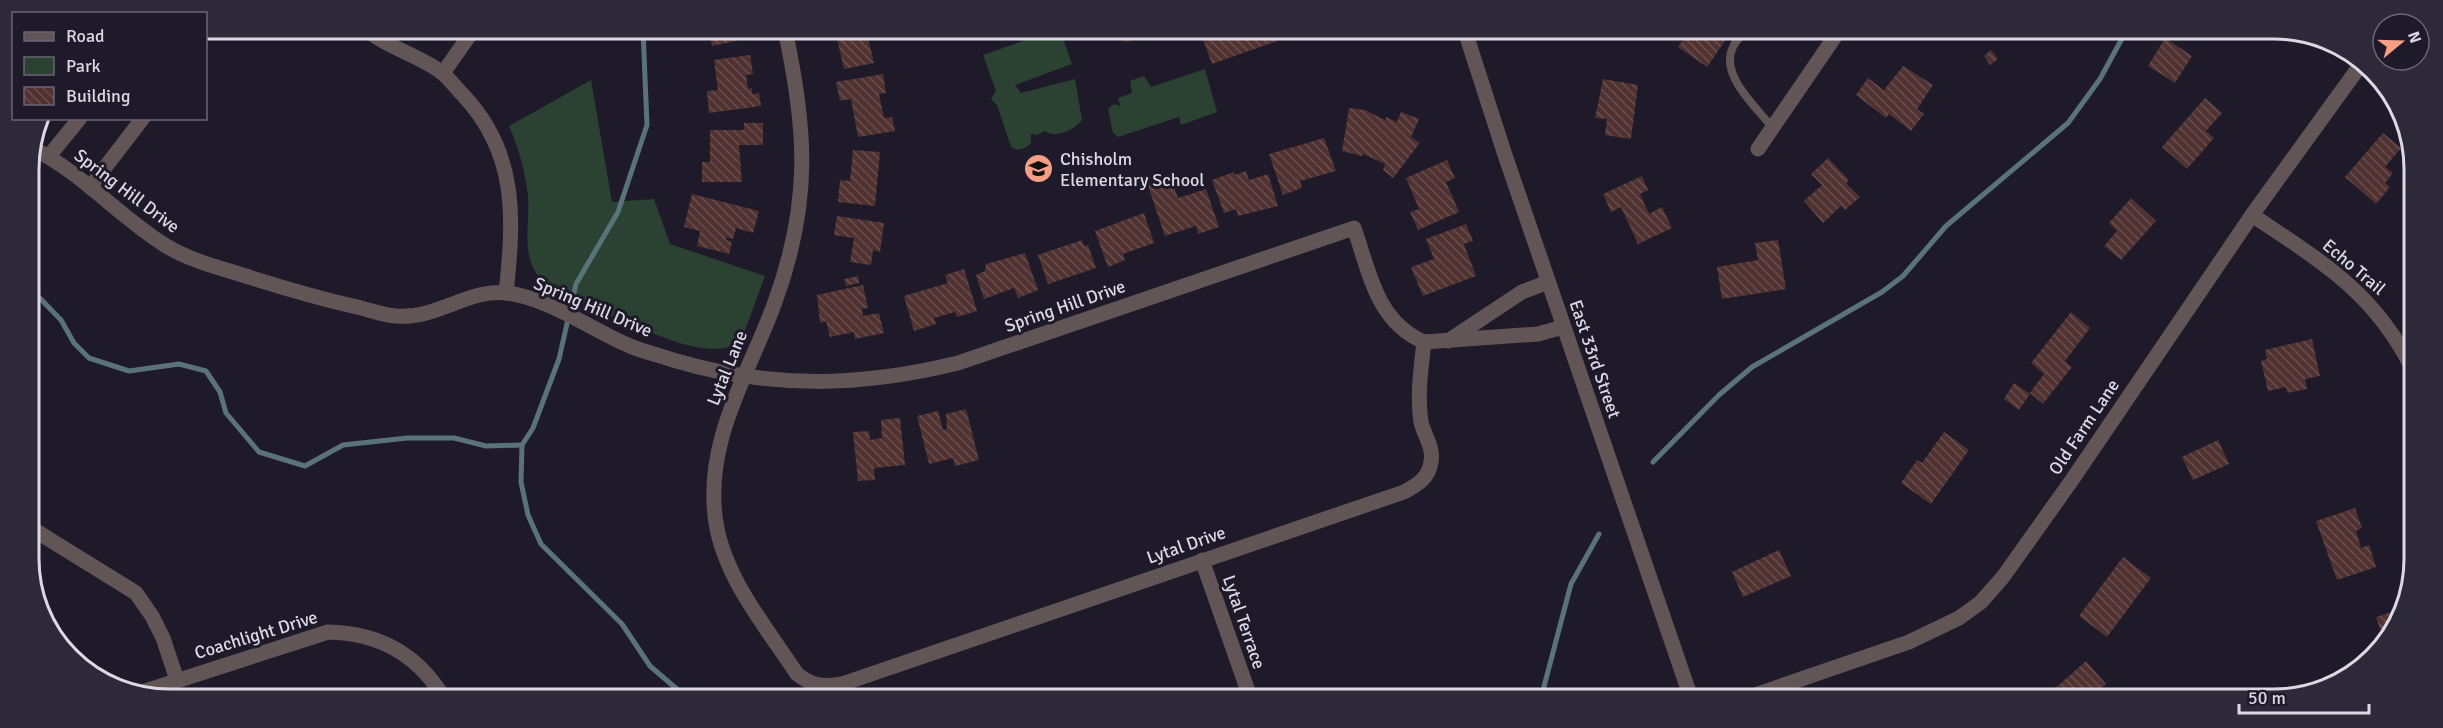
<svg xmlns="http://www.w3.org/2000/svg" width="2443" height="728" font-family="Signika,sans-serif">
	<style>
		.park { fill: #2b4132 }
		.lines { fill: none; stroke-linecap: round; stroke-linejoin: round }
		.stream { stroke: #5a7378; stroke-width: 5 }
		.building { fill: url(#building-back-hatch) }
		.service { stroke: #615655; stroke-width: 8 }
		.minor { stroke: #615655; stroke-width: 15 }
		.tertiary { stroke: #615655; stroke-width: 15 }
		.labels { text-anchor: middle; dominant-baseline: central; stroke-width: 6; stroke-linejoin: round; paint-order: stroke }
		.poi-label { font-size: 18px; fill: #dcd9e5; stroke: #1f1a2a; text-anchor: start }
		.street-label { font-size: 18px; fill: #dcd9e5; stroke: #1f1a2a }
		.rim { fill: none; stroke: #dcd9e5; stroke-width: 3 }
	</style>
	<defs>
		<pattern id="building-back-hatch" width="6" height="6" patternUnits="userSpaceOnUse" patternTransform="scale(1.5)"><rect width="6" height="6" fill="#503231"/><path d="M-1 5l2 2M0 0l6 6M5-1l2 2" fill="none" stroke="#694f4f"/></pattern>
	</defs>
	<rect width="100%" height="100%" fill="#1f1a2a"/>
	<!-- park -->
	<g class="park">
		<path d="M1054,30H1060L1072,64L1015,85L1021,93L1075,79L1082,120C1075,130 1055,139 1045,131L1037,135L1031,134V143C1025,149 1018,152 1011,147L997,105L991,99L996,91L983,55Z"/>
		<polygon points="1205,69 1217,112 1181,125 1179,117 1118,137 1113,133 1108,109 1114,104 1120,106 1118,98 1132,93 1130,81 1144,76 1151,87"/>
		<path d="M591,80L612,202L654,199L670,244L765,276L743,336L736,345C720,351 703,349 687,345C662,339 551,293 538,276C521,253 530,222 528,196C525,171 519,149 509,126Z"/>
	</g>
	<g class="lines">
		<!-- stream -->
		<g class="stream">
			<polyline points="643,30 647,125 618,212 576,284 559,359 533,428 522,445 521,482 528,515 541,544 622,624 650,666 685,696"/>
			<polyline points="29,287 61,320 74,343 89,358 129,371 179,364 206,371 220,392 226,413 259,452 305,466 343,445 407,438 454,438 486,446 522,445"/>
			<polyline points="1653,462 1719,395 1752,367 1882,292 1903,276 1946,226 2068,123 2100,79 2125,33"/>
			<polyline points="1541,698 1571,584 1599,534"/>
		</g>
	</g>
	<!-- building -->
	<g class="building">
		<polygon points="700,30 743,30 745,39 712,46 710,35 702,36"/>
		<polygon points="825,30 866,30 874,63 844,69 836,34 827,36"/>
		<polygon points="1115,31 1141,31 1135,39 1126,42 1116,38"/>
		<polygon points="1200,31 1289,31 1291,36 1212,64"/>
		<polygon points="1689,32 1731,32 1707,67 1678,47"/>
		<polygon points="2165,38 2192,56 2175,83 2148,66"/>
		<polygon points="1991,50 1998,59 1990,65 1984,56"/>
		<polygon points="750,55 753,74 746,75 748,89 752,88 752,94 759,93 761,106 709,113 707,91 718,90 714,60"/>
		<polygon points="1903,66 1933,85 1917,109 1924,114 1911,131 1889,114 1886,118 1856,95 1868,78 1884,90"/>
		<polygon points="883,74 886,93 879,94 884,118 892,117 895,131 858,137 851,99 840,101 836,82"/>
		<polygon points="1603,79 1638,85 1631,139 1605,135 1607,119 1595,118"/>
		<polygon points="2205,98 2222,113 2206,131 2214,138 2187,169 2162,147"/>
		<polygon points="1349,108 1365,110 1385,120 1386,117 1397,122 1401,112 1419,119 1411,137 1420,143 1393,178 1383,170 1385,164 1363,154 1362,156 1342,151"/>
		<polygon points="744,123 763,123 763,145 739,145 742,182 702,182 702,162 710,162 710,130 744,130"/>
		<polygon points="2383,133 2401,148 2385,167 2393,173 2385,183 2390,187 2376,204 2345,177"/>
		<polygon points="1324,138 1336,171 1300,181 1302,188 1283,195 1269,154"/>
		<polygon points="853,150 880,152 875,206 838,202 840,180 850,181"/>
		<polygon points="1828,158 1849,180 1846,183 1860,197 1845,210 1841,206 1823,223 1804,201 1822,185 1811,174"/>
		<polygon points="1447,160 1455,178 1446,182 1459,212 1418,230 1410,212 1419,209 1406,178"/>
		<polygon points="1246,171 1249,180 1268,174 1278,206 1238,216 1236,209 1224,213 1212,180 1234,172 1235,175"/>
		<polygon points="1170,176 1178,198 1206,189 1219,227 1198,234 1196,226 1165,236 1147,183"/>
		<polygon points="1642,176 1648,190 1640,194 1649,214 1662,207 1672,228 1638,244 1621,207 1611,212 1603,194"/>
		<polygon points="692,194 759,211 753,233 736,228 733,239 727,237 726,240 732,242 729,254 697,246 700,231 684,227"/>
		<polygon points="2131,198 2156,221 2121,260 2104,246 2117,231 2109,223"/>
		<polygon points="1144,213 1154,243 1123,254 1125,260 1108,267 1095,231"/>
		<polygon points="837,216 884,223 880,252 873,250 871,265 850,262 854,238 834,235"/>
		<polygon points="1466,224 1473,241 1464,244 1476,276 1423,296 1411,267 1434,259 1426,239"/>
		<polygon points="1082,240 1084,246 1088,245 1096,268 1048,284 1038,255"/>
		<polygon points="1778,240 1786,289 1722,299 1717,267 1758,260 1755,243"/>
		<polygon points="1025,253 1038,290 1018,298 1014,288 984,299 976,275 985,271 986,264"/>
		<polygon points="964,269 977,311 957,317 955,312 934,318 936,324 914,331 904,296 948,283 945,275"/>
		<polygon points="858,276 859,283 846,286 844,279"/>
		<polygon points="863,285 868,308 862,309 863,316 879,313 884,333 855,339 854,332 830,337 826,321 820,323 817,295"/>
		<polygon points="2071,312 2090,328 2065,361 2072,367 2043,404 2030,393 2044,374 2031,363"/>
		<polygon points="2312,339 2320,376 2305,379 2307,389 2287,393 2286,387 2268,391 2261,361 2267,359 2265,350"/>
		<polygon points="2014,383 2030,394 2019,410 2004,399"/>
		<polygon points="966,409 979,460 955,466 953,458 929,464 917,416 938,411 943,430 947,429 946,414"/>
		<polygon points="900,418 905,465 874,468 875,480 858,481 853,432 869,431 870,440 882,438 881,420"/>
		<polygon points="1944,432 1969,450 1931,504 1901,483 1917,460 1922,463"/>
		<polygon points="2218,440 2229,464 2193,480 2182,457"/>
		<polygon points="2355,508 2362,528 2356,531 2361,548 2369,545 2376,567 2337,580 2316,521"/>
		<polygon points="1779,550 1791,576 1743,597 1732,572"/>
		<polygon points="2123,557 2151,578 2107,637 2079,616"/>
		<polygon points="2401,609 2383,638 2376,617"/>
		<polygon points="2086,661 2106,684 2088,699 2043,699"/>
	</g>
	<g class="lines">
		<!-- service -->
		<path class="service" d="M1745,32C1741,36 1735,41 1733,47C1719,75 1757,108 1773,128"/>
		<!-- minor -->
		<g class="minor">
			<path d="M366,29C388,48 418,55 441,72C449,78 456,88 463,95C518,153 514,219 506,293"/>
			<path d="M785,30C807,131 811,203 775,302C749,374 703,442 716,523C725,579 767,628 797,674C812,686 823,687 842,684L1404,492C1417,485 1429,478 1431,462C1434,448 1424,435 1421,422C1417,396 1421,368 1424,342"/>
			<polyline points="443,73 474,29"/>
			<path d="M32,148C83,173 120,218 168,247C193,262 225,269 252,278C287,289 322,299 357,307C370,310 383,315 396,316C435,320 470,288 507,293C551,299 590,329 630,346C644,352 659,355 673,360C770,389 860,387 958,363L1354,228C1370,273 1376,321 1424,342L1538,334L1563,327"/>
			<polyline points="1758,149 1838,32"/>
			<polyline points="49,156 80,118"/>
			<polyline points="90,187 143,118"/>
			<path d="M2252,215C2320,261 2372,290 2411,366"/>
			<polyline points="1448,341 1522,292 1548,282"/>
			<polyline points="31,528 136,593 152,616 163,638 177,680"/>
			<polyline points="1202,560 1250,697"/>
			<path d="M133,695L328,632C377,633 416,653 442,695"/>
			<polyline points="1746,698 1909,642 1959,618 1981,602 2003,577 2072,480 2252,215 2362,63"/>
		</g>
		<!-- tertiary -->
		<polyline class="tertiary" points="1465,31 1504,152 1691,698"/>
	</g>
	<!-- icons -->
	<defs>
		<symbol id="school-disc" viewBox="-11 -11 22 22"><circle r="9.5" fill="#f39f85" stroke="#1f1a2a"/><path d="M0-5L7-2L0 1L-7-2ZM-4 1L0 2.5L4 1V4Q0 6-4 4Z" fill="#111"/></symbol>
	</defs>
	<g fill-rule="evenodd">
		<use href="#school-disc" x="1022" y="152" width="33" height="33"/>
	</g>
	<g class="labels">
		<!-- poi labels -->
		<g class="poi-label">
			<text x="1060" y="159">Chisholm<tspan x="1060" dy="21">Elementary School</tspan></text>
		</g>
		<!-- street labels -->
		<g class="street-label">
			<text transform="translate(127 191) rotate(37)">Spring Hill Drive</text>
			<text transform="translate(2354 267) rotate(40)">Echo Trail</text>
			<text transform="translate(1065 306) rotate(-19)">Spring Hill Drive</text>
			<text transform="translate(593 307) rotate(23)">Spring Hill Drive</text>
			<text transform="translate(1595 359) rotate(71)">East 33rd Street</text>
			<text transform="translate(727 368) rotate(-68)">Lytal Lane</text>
			<text transform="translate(2084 427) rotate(-56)">Old Farm Lane</text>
			<text transform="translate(1186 545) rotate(-19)">Lytal Drive</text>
			<text transform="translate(1244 622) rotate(71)">Lytal Terrace</text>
			<text transform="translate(256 635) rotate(-17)">Coachlight Drive</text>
		</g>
	</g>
	<!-- crop -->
	<path d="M0 0H2443V728H0ZM169 39H2274A130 130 0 0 1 2404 169V559A130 130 0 0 1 2274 689H169A130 130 0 0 1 39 559V169A130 130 0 0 1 169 39Z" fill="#2e2939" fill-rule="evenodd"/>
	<path class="rim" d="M169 39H2274A130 130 0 0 1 2404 169V559A130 130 0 0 1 2274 689H169A130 130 0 0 1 39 559V169A130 130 0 0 1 169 39Z"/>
	<!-- legend -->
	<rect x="12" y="12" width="195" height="108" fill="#1f1a2a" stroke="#6b6675" stroke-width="1.5"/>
	<rect x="24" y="32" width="30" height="9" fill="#615655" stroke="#6b6675" stroke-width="1.5"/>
	<text x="66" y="42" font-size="18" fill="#dcd9e5">Road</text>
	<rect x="24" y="57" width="30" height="18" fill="#2b4132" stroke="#6b6675" stroke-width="1.5"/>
	<text x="66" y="72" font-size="18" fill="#dcd9e5">Park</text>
	<rect x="24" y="87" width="30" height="18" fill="url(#building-back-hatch)" stroke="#6b6675" stroke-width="1.5"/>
	<text x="66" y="102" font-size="18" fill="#dcd9e5">Building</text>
	<!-- north arrow -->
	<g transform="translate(2401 42) rotate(71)"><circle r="28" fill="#1f1a2a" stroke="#6b6675" stroke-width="1.5"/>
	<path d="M0-4.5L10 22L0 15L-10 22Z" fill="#f39f85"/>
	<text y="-9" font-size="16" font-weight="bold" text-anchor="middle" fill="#dcd9e5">N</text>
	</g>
	<!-- scale -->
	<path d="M2239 704v9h130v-9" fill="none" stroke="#dcd9e5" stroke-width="3"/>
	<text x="2248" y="704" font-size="18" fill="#dcd9e5" stroke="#1f1a2a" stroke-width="4.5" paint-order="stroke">50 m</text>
</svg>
